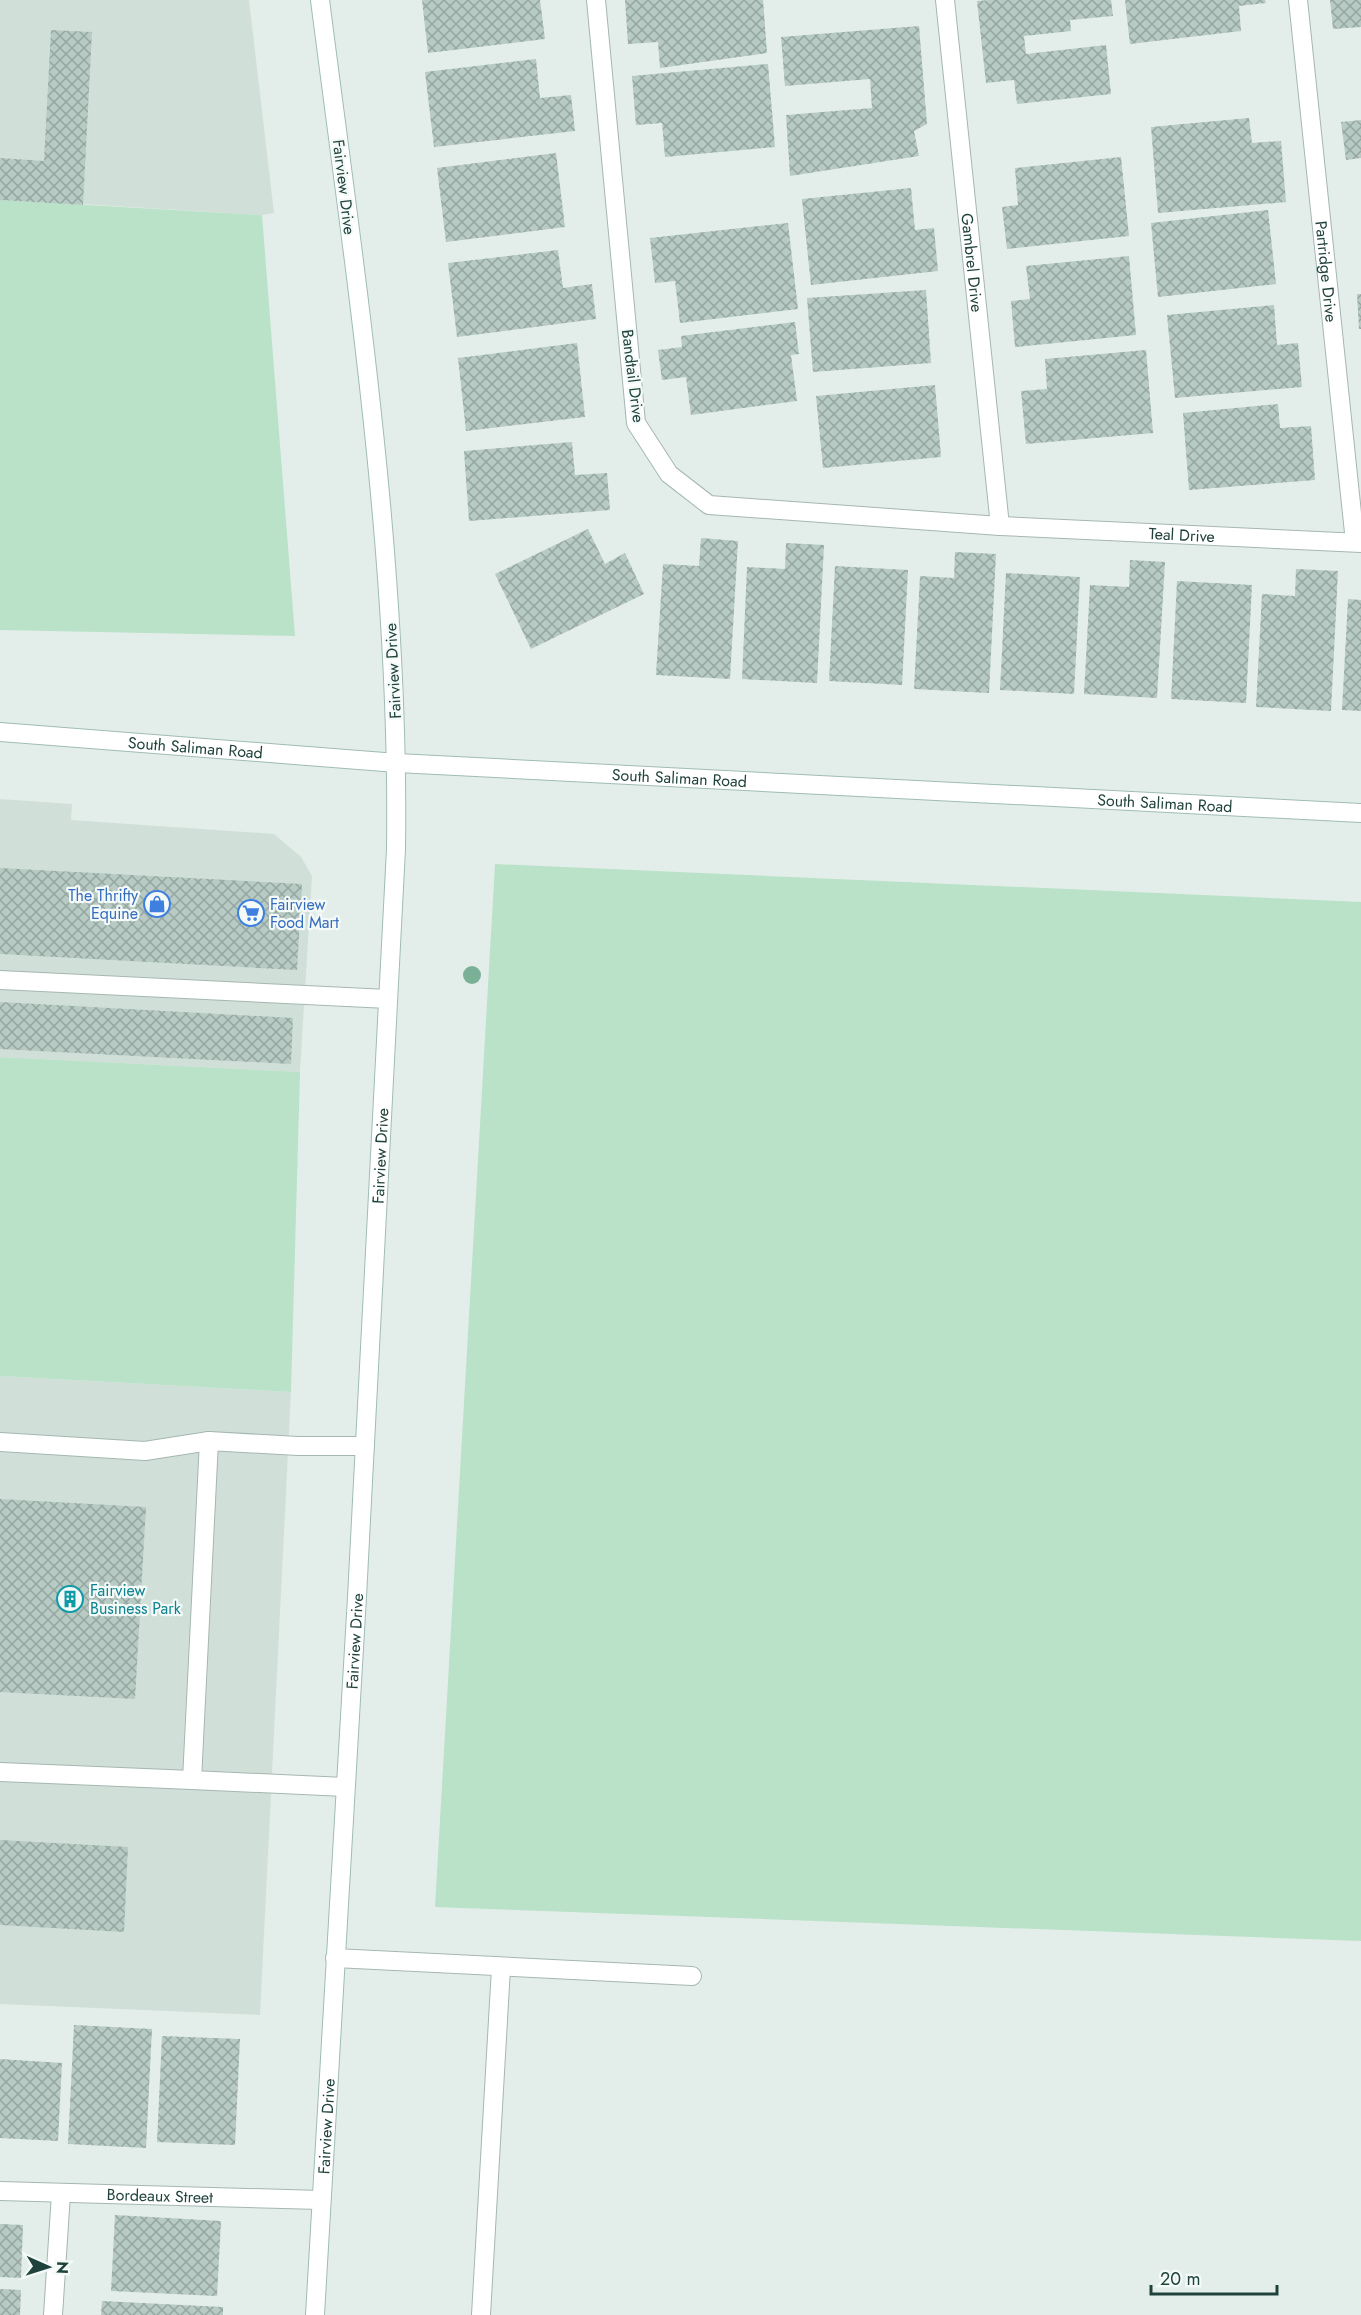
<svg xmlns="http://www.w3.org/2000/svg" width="1361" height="2315" font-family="Jost,sans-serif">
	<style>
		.built { fill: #d1dfd9 }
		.grass { fill: #bae2c8 }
		.building { fill: url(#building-cross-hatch) }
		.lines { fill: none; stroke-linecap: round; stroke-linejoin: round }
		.lane-casing { stroke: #a5b7b2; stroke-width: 20 }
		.street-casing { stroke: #a5b7b2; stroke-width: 20 }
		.secondary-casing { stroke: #a0bcb4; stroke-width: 20 }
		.lane { stroke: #fff; stroke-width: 18 }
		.street { stroke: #fff; stroke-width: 18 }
		.secondary { stroke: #fff; stroke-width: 18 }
		.tree { fill: #7ab095 }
		.labels { text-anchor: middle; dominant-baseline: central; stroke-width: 4.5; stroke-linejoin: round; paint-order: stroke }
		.street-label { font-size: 16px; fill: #20423c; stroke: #f4faf8 }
		.shop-label { font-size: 16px; fill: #366cbe; stroke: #f4faf8; text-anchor: end }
		.culture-label { font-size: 16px; fill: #0d838f; stroke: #f4faf8; text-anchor: start }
	</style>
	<defs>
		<pattern id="building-cross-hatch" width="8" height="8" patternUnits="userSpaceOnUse" patternTransform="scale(1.5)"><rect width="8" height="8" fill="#b8cac4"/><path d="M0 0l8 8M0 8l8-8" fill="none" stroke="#95a6a0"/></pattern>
	</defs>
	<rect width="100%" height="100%" fill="#e3eeea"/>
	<!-- built -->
	<g class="built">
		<polygon points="0,0 249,0 274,213 262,215 0,199"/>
		<polygon points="0,799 72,804 71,820 274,834 301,857 312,876 300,1072 0,1057"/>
		<polygon points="0,1376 291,1392 260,2015 0,2004"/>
	</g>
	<!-- grass -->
	<g class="grass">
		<polygon points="0,200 262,215 295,636 0,630"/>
		<polygon points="495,864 1361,902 1361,1941 435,1907"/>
		<polygon points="0,1057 300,1072 291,1392 0,1376"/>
	</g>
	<!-- building -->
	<g class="building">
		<polygon points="422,0 540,0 545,39 428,53"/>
		<polygon points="625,0 763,0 767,53 660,68 658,42 628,44"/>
		<polygon points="989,0 1111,0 1113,16 1070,20 1071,31 1024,36 1026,54 1106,45 1111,94 1017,104 1014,80 986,83 977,1"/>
		<polygon points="1125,0 1265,0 1266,3 1239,6 1241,31 1130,44"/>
		<polygon points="1330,0 1361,0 1361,27 1333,29"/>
		<polygon points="919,26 927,124 914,131 919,156 790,176 786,115 872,108 870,79 785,86 781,37"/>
		<polygon points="51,30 92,32 83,205 0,200 0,158 44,161"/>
		<polygon points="536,59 540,98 571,95 575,131 434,147 425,72"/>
		<polygon points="768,64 775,147 665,157 662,123 636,125 632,76"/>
		<polygon points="1249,118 1252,143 1281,141 1286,202 1158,213 1151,127"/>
		<polygon points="1361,120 1361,158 1346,160 1341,122"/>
		<polygon points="556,153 565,227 446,242 437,168"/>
		<polygon points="1121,157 1129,236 1007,249 1002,207 1018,205 1015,168"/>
		<polygon points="911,188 915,230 934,228 938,271 811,285 802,199"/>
		<polygon points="1268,210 1276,284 1158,297 1151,223"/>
		<polygon points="788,223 798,309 680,323 675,281 655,283 650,238"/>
		<polygon points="558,250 563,288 592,284 596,319 457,337 448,263"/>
		<polygon points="1129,256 1136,335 1015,347 1011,301 1030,299 1026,266"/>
		<polygon points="926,290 931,363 813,372 807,298"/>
		<polygon points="1357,294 1361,294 1361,329 1359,329"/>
		<polygon points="1274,305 1277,345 1298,343 1302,387 1175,398 1167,315"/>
		<polygon points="795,322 799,354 791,355 797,401 691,415 686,377 662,380 658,350 682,347 681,336"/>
		<polygon points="577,343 585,417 466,431 458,358"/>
		<polygon points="1146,350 1153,433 1026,444 1021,391 1047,389 1045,359"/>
		<polygon points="935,385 941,457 823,468 816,396"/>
		<polygon points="1278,404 1280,428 1311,426 1315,480 1189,490 1183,413"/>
		<polygon points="572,442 575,475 607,473 610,510 469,521 464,451"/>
		<polygon points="588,529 605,564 625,553 644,594 531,649 495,574"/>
		<polygon points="701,538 738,541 730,679 656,675 663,564 699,566"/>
		<polygon points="786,543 824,545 817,683 742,679 747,567 785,569"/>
		<polygon points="955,552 996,554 989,693 914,689 920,576 954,578"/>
		<polygon points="1130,560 1165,562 1157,698 1084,694 1090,585 1129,587"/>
		<polygon points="835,566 908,570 902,685 829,681"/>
		<polygon points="1296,569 1338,571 1331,711 1256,707 1262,594 1295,596"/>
		<polygon points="1006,573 1080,577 1074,694 1000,690"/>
		<polygon points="1177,581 1252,585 1246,703 1171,699"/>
		<polygon points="1348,599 1361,600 1361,711 1342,710"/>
		<polygon points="0,868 302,884 297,970 0,954"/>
		<polygon points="0,1002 293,1018 291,1064 0,1049"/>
		<polygon points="0,1499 146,1507 135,1699 0,1692"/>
		<polygon points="0,1840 128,1847 124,1932 0,1925"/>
		<polygon points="74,2025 152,2029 146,2148 68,2144"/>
		<polygon points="162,2036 240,2039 235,2145 157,2142"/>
		<polygon points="0,2059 62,2063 58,2141 0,2138"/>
		<polygon points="115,2215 221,2221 217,2296 111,2291"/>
		<polygon points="0,2224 23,2225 21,2278 0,2277"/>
		<polygon points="0,2289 21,2290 20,2315 0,2315"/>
		<polygon points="102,2301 223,2307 223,2315 101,2315"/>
	</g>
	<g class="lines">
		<defs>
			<g id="lane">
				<polyline points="0,980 388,999"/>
				<polyline points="0,1442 145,1451 209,1441"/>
				<polyline points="0,1772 192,1780"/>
				<polyline points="345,1787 192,1780 209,1441 298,1446 365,1446"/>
				<polyline points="335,1958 692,1976"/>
				<polyline points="481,2315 501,1968"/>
			</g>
			<g id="street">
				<path id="s1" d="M596,0L636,423L669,474L709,505L1000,526L1361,543"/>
				<path id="s2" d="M945,0L1000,526"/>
				<path id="s3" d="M1298,0L1355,542"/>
				<path id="s4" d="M0,2191L321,2200"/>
				<polyline points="53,2315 61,2194"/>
			</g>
			<g id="secondary">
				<path id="s5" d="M0,732L397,763L1361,813"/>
				<path id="s6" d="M315,2315L357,1597L396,849C400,565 356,281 320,0"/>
			</g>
		</defs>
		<!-- lane casing -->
		<use href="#lane" class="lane-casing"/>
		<!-- street casing -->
		<use href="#street" class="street-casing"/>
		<!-- secondary casing -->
		<use href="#secondary" class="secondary-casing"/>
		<!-- lane -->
		<use href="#lane" class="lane"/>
		<!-- street -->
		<use href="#street" class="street"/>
		<!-- secondary -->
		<use href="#secondary" class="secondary"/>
	</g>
	<!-- trees -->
	<circle class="tree" cx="472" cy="975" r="9"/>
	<!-- icons -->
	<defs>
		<symbol id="shop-ring" viewBox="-11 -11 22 22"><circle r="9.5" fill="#f4faf8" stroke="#3f7fe0" stroke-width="1.5"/><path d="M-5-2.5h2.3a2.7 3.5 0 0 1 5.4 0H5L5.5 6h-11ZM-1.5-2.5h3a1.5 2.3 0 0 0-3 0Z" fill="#3f7fe0"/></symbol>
		<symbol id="supermarket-ring" viewBox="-11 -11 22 22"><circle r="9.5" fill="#f4faf8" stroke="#3f7fe0" stroke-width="1.5"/><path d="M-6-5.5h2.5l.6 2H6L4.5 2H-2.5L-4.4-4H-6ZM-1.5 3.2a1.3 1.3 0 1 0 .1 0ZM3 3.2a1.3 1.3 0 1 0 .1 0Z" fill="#3f7fe0"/></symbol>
		<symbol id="building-ring" viewBox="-11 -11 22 22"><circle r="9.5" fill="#f4faf8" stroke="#0f9aa8" stroke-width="1.5"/><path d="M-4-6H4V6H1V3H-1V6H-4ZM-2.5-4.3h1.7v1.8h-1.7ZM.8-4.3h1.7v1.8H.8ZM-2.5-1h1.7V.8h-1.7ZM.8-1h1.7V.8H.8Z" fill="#0f9aa8"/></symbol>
	</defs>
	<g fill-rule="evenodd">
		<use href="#shop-ring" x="142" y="889" width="30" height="30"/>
		<use href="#supermarket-ring" x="236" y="898" width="30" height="30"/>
		<use href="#building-ring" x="55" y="1584" width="30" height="30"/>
	</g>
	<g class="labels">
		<!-- street labels -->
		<g class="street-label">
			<text transform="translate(344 187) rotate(83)">Fairview Drive</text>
			<text stroke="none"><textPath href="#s2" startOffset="264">Gambrel Drive</textPath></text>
			<text stroke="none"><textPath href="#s3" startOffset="273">Partridge Drive</textPath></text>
			<text transform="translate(633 376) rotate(83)">Bandtail Drive</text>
			<text stroke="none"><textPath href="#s1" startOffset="1010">Teal Drive</textPath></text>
			<text transform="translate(393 671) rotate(-93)">Fairview Drive</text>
			<text stroke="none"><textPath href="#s5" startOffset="196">South Saliman Road</textPath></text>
			<text stroke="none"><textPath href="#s5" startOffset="681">South Saliman Road</textPath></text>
			<text stroke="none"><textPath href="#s5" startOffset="1167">South Saliman Road</textPath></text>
			<text stroke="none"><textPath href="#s6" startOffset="1161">Fairview Drive</textPath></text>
			<text stroke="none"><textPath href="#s6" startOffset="675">Fairview Drive</textPath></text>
			<text stroke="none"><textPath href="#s6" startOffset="189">Fairview Drive</textPath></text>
			<text stroke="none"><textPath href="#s4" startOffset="160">Bordeaux Street</textPath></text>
		</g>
		<!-- shop labels -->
		<g class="shop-label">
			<text x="138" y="895">The Thrifty<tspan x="138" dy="18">Equine</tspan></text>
			<text x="270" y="904" text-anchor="start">Fairview<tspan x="270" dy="18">Food Mart</tspan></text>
		</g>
		<!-- culture labels -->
		<g class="culture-label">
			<text x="90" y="1590">Fairview<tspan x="90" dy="18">Business Park</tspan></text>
		</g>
	</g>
	<!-- north arrow -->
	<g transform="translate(48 2267) rotate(93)" stroke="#f4faf8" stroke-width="4.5" paint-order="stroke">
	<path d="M0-4.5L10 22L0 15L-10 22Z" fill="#20423c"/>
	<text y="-9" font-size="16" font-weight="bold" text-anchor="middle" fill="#20423c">N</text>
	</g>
	<!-- scale -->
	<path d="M1151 2285v9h126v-9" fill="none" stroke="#20423c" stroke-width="3"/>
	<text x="1160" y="2285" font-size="18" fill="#20423c" stroke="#f4faf8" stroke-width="4.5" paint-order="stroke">20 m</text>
</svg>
